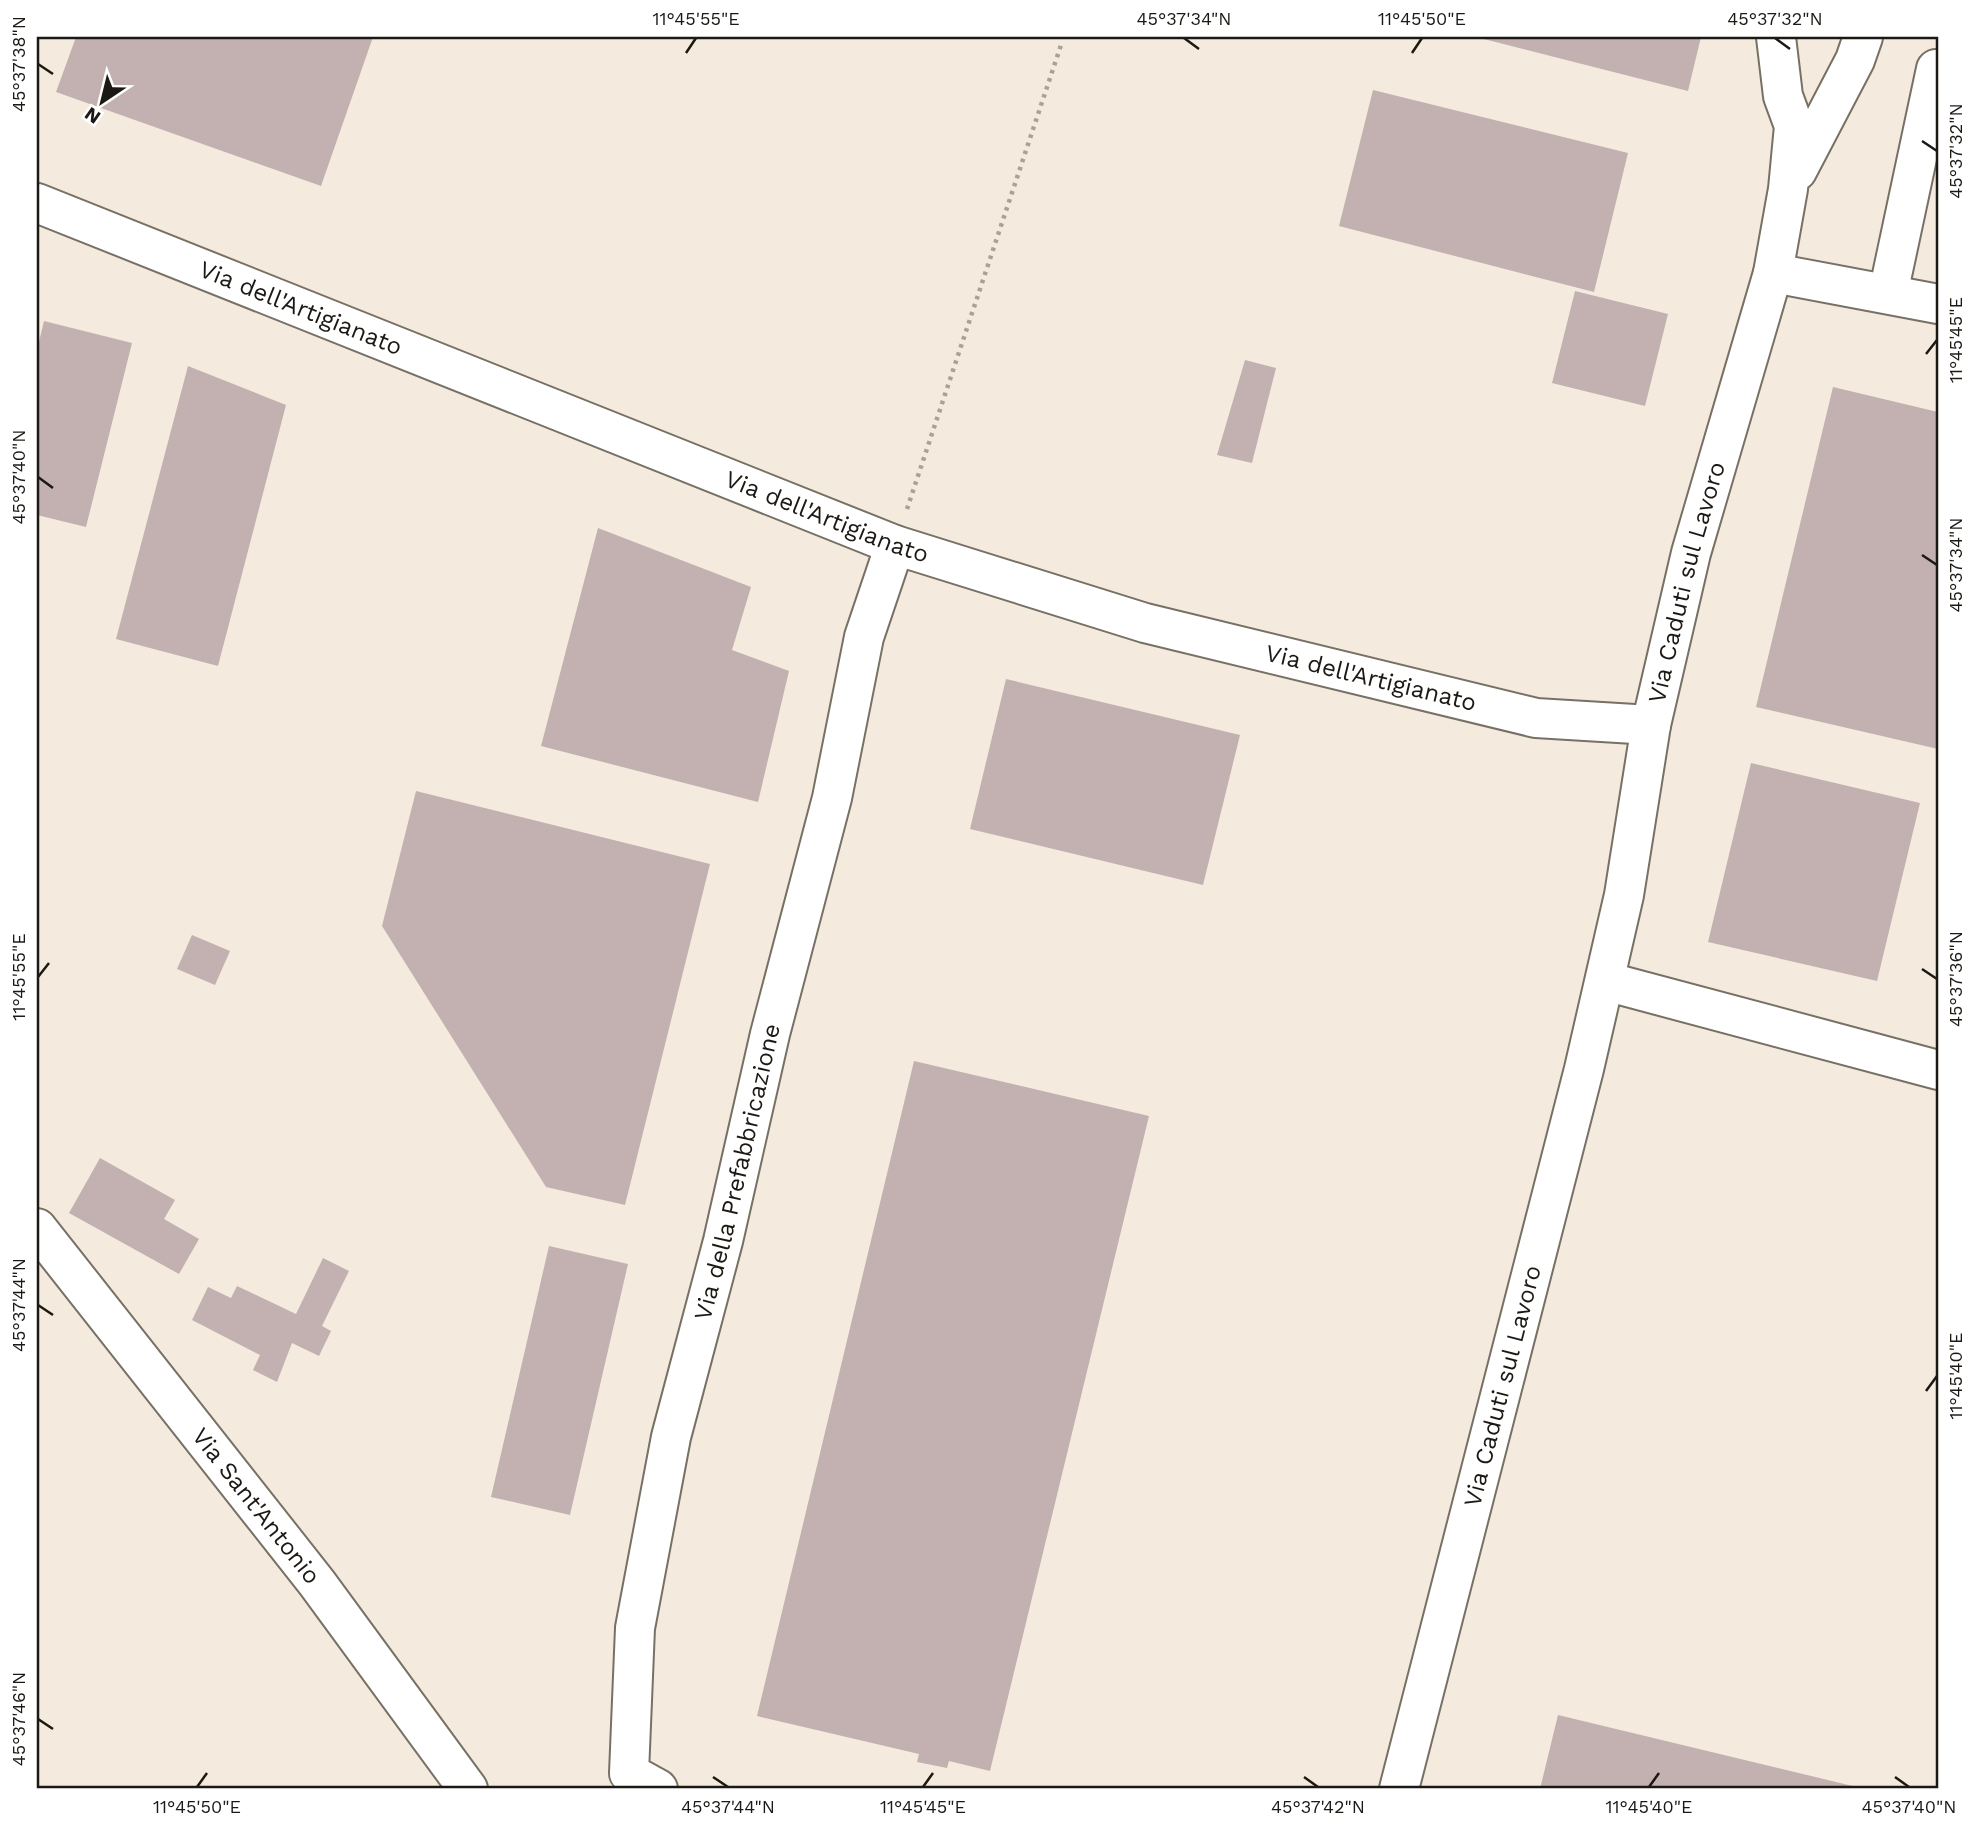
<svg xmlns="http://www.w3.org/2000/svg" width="1975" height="1826" font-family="'Work Sans',sans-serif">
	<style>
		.building { fill: #c2b1b0 }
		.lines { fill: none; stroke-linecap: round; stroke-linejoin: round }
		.minor-casing { stroke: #777064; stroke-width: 42 }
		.major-casing { stroke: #777064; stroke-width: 42 }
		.path { stroke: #a8a197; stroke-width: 4.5; stroke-dasharray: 3.5 5; stroke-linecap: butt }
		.minor { stroke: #fff; stroke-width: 38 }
		.major { stroke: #fff; stroke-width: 38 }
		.ticks { fill: none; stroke: #1c1915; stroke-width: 2.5 }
		.labels { text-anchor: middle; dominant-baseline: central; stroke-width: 5; stroke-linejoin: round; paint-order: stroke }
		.street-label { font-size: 24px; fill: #1c1915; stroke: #fff }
		.neatline { fill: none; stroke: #1c1915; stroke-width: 2.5 }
		.ticks-label { font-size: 18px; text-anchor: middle; fill: #1c1915 }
	</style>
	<rect width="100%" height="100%" fill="#f4ebde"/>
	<!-- building -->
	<g class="building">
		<polygon points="76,37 373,37 321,186 56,92"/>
		<polygon points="1476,37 1701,37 1688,91"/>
		<polygon points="1373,90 1628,153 1594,292 1339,226"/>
		<polygon points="1575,291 1668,314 1645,406 1552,383"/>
		<polygon points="44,321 132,343 86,527 37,515 37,350"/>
		<polygon points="1245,360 1276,368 1252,463 1217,455"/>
		<polygon points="188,366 286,405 218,666 116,639"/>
		<polygon points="1833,387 1938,412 1938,749 1756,707"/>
		<polygon points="598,528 751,587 732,650 789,671 758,802 541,746"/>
		<polygon points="1006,679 1240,735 1203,885 970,829"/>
		<polygon points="1751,763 1920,803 1877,981 1708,942"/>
		<polygon points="416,791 710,864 625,1205 546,1187 382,926"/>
		<polygon points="192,935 230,951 215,985 177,969"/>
		<polygon points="914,1061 1149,1116 990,1771 949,1761 947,1768 917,1762 919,1754 757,1716"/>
		<polygon points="100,1158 175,1200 164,1219 199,1239 179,1274 69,1213"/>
		<polygon points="549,1246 628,1264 570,1515 491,1497"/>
		<polygon points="323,1258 349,1271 322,1326 331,1331 319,1356 292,1343 277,1382 253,1370 260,1355 192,1320 208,1287 231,1298 237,1286 296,1314"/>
		<polygon points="1558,1715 1861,1788 1861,1789 1540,1789"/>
	</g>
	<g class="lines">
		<defs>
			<g id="minor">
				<polyline points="1797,171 1855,60 1863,37"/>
				<path id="s1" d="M37,203L895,545L1145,623L1536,718L1651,725"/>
				<polyline points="1773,273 1938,304"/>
				<polyline points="1888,294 1936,69"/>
				<polyline points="1605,981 1938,1070"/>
				<path id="s2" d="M658,1789L629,1773L635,1628L671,1437L723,1241L770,1034L832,798L864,637L895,545"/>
				<path id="s3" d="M1399,1789L1584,1069L1624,895L1651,725L1691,553L1773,273L1788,189L1794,126L1783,96L1776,37"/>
			</g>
			<g id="major">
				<path id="s4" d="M37,1228L317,1583L468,1789"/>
			</g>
		</defs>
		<!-- minor casing -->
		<use href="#minor" class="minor-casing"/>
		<!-- major casing -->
		<use href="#major" class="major-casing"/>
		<!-- path -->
		<polyline class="path" points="907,509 1061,45"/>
		<!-- minor -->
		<use href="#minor" class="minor"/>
		<!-- major -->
		<use href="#major" class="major"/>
	</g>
	<!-- ticks -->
	<path class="ticks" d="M1184,38L1199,49M1775,38L1790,49M686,53L696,38M1412,53L1422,38M38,64L53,74M1922,141L1937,151M1926,354L1937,340M38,477L53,488M1922,555L1937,565M1922,969L1937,979M38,977L49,963M38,1305L53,1315M1926,1391L1937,1376M38,1719L53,1729M713,1777L728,1787M1304,1777L1318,1787M1895,1777L1909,1787M197,1787L207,1773M923,1787L933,1773M1649,1787L1659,1773"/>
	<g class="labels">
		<!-- street labels -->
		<g class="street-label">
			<text stroke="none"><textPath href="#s1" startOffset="284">Via dell'Artigianato</textPath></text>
			<text stroke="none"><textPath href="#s1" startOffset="850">Via dell'Artigianato</textPath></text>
			<text stroke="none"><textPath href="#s3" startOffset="1241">Via Caduti sul Lavoro</textPath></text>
			<text stroke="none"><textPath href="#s1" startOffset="1418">Via dell'Artigianato</textPath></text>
			<text stroke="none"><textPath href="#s2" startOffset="646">Via della Prefabbricazione</textPath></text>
			<text stroke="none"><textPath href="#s3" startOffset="416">Via Caduti sul Lavoro</textPath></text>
			<text stroke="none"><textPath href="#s4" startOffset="354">Via Sant'Antonio</textPath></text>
		</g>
	</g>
	<!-- border -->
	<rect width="1975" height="1826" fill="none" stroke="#ffffff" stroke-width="77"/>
	<!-- north arrow -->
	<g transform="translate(102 102) rotate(215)" stroke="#ffffff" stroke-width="5" paint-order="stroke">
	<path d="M0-5L12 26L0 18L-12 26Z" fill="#1c1915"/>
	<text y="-10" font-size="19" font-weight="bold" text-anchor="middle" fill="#1c1915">N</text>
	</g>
	<rect x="38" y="38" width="1899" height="1749" class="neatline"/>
	<g class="ticks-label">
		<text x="696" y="25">11°45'55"E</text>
		<text x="1184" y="25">45°37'34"N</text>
		<text x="1422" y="25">11°45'50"E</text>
		<text x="1775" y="25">45°37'32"N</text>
		<text transform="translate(19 64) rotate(-90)" y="6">45°37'38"N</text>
		<text transform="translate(1956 151) rotate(-90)" y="6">45°37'32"N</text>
		<text transform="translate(1956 340) rotate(-90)" y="6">11°45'45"E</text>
		<text transform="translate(19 477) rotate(-90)" y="6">45°37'40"N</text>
		<text transform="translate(1956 565) rotate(-90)" y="6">45°37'34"N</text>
		<text transform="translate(19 977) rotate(-90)" y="6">11°45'55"E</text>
		<text transform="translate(1956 979) rotate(-90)" y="6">45°37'36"N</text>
		<text transform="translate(19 1305) rotate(-90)" y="6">45°37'44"N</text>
		<text transform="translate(1956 1376) rotate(-90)" y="6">11°45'40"E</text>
		<text transform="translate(19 1719) rotate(-90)" y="6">45°37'46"N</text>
		<text x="197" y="1813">11°45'50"E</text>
		<text x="728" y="1813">45°37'44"N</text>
		<text x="923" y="1813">11°45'45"E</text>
		<text x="1318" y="1813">45°37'42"N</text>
		<text x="1649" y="1813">11°45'40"E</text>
		<text x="1909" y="1813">45°37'40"N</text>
	</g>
</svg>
